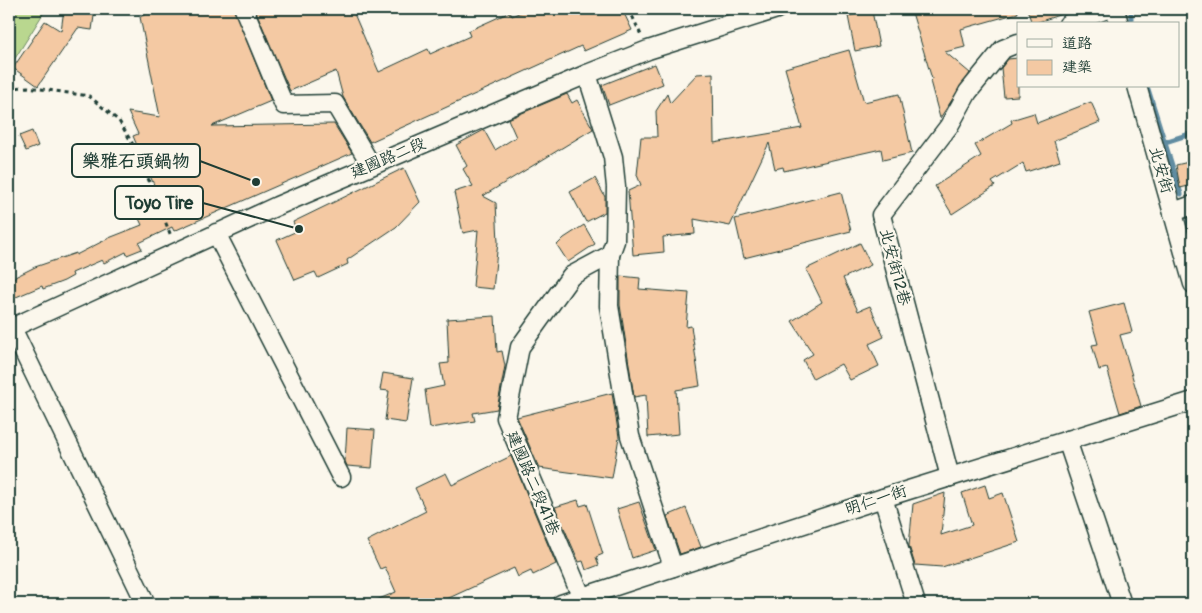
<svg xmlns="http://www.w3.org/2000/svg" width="1202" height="613" font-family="Pangolin,'LXGW WenKai TC',sans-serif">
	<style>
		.green { fill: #b9d78f; stroke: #6c8a62 }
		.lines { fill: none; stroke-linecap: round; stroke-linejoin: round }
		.stream { stroke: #608ca1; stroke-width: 5 }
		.building { fill: #f4c9a3; stroke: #1f3d34 }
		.minor-casing { stroke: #1f3d34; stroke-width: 21 }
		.path { stroke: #1f3d34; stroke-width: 3; stroke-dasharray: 4 4; stroke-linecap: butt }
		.minor { stroke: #fbf7ec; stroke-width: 18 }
		.labels { text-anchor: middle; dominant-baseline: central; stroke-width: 4.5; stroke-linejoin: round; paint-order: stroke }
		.street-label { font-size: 16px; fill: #1f3d34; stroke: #fbf7ec }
		.leader { fill: none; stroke: #1f3d34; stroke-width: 2 }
		.callout-dot { fill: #1f3d34; stroke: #fbf7ec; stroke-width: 2 }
		.callout { fill: #fbf7ec; stroke: #1f3d34; stroke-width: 2 }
		.callout-label { font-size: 18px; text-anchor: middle; font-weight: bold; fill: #1f3d34 }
	</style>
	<rect width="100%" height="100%" fill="#fbf7ec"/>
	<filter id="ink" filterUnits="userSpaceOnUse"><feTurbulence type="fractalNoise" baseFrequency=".02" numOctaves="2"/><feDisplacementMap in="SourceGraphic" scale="10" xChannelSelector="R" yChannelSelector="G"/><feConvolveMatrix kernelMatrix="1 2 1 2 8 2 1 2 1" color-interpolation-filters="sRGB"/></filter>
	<g filter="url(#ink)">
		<!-- green -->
		<polygon class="green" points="9,9 46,9 9,68"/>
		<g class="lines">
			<!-- stream -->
			<g class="stream">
				<polyline points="1131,9 1131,24"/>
				<polyline points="1147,86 1181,194"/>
				<polyline points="1165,142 1193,133"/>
				<polyline points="1189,221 1193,234"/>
			</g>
		</g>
		<!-- building -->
		<g class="building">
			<polygon points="64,9 95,9 92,30 78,28 38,86 13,68 45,21 61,31"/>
			<polygon points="144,9 234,9 271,101 212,126 334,124 352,153 174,231 172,227 139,243 142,249 127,255 126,252 104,263 102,260 72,273 73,276 64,281 43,289 42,286 9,300 9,280 35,267 76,253 76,255 109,238 142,225 135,210 146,205 164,208 133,136 138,134 128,112 160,117 140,17 146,14"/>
			<polygon points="255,9 352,9 379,72 428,49 430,54 470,36 468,31 510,12 512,16 527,9 622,9 632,30 584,51 581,46 370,142 343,97 336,71 290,91"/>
			<polygon points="911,9 1017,9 1018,13 961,29 965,47 945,52 970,73 940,118 930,81 932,79"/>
			<polygon points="1027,9 1071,9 1071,11 1032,24"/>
			<polygon points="872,11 879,46 855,51 848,16"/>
			<polygon points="849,50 864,102 899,94 912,153 883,160 881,149 784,171 783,167 775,169 769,143 730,226 694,219 695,234 663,237 664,252 633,255 628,191 641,185 637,175 641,137 657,137 656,111 667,94 670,103 697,74 713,73 714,143 802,128 785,68"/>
			<polygon points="1018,58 1018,96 1004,97 1001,68 1008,59"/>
			<polygon points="655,64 663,84 609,105 602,85"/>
			<polygon points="567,94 572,103 577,100 593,129 483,196 496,203 498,242 493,289 473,287 478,230 463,233 454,192 473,186 463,169 467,166 456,145 484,130 495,150 516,137 508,119"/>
			<polygon points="1091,102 1100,122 1054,141 1060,161 1026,172 1023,163 992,182 995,186 952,214 935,186 981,156 975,145 1012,123 1011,120 1034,113 1037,123"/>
			<polygon points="32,131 38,146 26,151 19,136"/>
			<polygon points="1193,161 1193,185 1180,188 1176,165"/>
			<polygon points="404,168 420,202 396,227 347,260 348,264 318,278 315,272 295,280 277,240 297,231 293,222"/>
			<polygon points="595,178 605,197 605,212 586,222 570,192"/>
			<polygon points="841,192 851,231 744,258 735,219"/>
			<polygon points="584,225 595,244 568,262 557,245 564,238"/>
			<polygon points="860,243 871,265 843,278 858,311 870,306 884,337 869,344 879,366 850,380 841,364 813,379 803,360 813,354 792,321 822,302 806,269"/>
			<polygon points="620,276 640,278 639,289 689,293 686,327 691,326 700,386 676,390 679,434 648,437 646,395 634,397 620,305"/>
			<polygon points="1124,303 1132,332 1120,335 1141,406 1120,413 1107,368 1099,370 1092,345 1098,344 1089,312"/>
			<polygon points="495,316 497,352 502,351 505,366 497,409 473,413 475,421 430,428 425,390 444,386 440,364 449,363 447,319"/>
			<polygon points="383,373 413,378 406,423 385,420 389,391 380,390"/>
			<polygon points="612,393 619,437 612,478 539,468 517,417"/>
			<polygon points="347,428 375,430 372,468 347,466 345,461"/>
			<polygon points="511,456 556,564 533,575 531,571 518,577 514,568 436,604 367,604 396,592 385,567 380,569 367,541 426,511 415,488 446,473 452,485"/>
			<polygon points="985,485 989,498 1003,493 1019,542 942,567 915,565 909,546 913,504 945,493 941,535 972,525 962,493"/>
			<polygon points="578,500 580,506 587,504 603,554 596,557 599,565 586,570 583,561 579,562 555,507"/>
			<polygon points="639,502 656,550 632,558 617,509"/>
			<polygon points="686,508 701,547 680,554 667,516"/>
		</g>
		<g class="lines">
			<defs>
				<g id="minor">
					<polyline points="244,9 284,105 335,104 371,165"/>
					<polyline points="1115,9 1119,24"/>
					<polyline points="1068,24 1107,9"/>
					<polyline points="587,74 613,157 616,187 615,241 610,255 609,306 630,436 673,567"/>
					<polyline points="1137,86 1193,284"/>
					<polyline points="1173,212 1193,205"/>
					<polyline points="216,233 341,477"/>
					<polyline points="12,328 146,604"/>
					<polyline points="9,329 277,206 587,74 648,50 777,9"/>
					<polyline points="1067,440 1122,604"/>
					<polyline points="950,477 881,215 949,126 968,92 1003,49 1018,43"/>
					<polyline points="883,498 916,604"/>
					<polyline points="582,598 506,418 520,347 571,276 610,255"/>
					<polyline points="561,604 883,498 1193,401"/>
				</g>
			</defs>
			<!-- minor casing -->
			<use href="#minor" class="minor-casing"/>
			<!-- path -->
			<g class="path">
				<polyline points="629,9 641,35"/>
				<polyline points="9,88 28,87 89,96 119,121 138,153 171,236"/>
			</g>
			<!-- minor -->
			<use href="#minor" class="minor"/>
		</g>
	</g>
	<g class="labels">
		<!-- street labels -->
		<g class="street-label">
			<text transform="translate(388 158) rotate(-23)">建國路二段</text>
			<text transform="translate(1161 170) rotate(74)">北安街</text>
			<text transform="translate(895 267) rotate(75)">北安街12巷</text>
			<text transform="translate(533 483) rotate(67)">建國路二段41巷</text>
			<text transform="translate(876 500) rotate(-18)">明仁一街</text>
		</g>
	</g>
	<!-- callouts -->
	<path class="leader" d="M256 182L200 161M299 229L203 203"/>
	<g class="callout-dot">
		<circle cx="256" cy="182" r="5"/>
		<circle cx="299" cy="229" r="5"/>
	</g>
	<g class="callout">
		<rect x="72" y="144" width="128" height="33" rx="5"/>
		<rect x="115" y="186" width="88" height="33" rx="5"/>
	</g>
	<g class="callout-label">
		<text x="136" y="167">樂雅石頭鍋物</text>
		<text x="159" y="209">Toyo Tire</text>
	</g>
	<!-- margin -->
	<rect width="1202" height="613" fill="none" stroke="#fbf7ec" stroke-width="30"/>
	<rect x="15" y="15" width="1172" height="583" fill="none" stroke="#1f3d34" stroke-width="2" filter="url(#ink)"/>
	<!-- legend -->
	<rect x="1017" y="22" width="162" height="65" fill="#fbf7ec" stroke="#a3ada2"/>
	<rect x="1027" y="39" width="25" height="8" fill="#fbf7ec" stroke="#a3ada2"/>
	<text x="1062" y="48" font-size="15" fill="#1f3d34">道路</text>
	<rect x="1027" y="60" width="25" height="15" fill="#f4c9a3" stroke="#a3ada2"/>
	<text x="1062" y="72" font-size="15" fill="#1f3d34">建築</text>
</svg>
